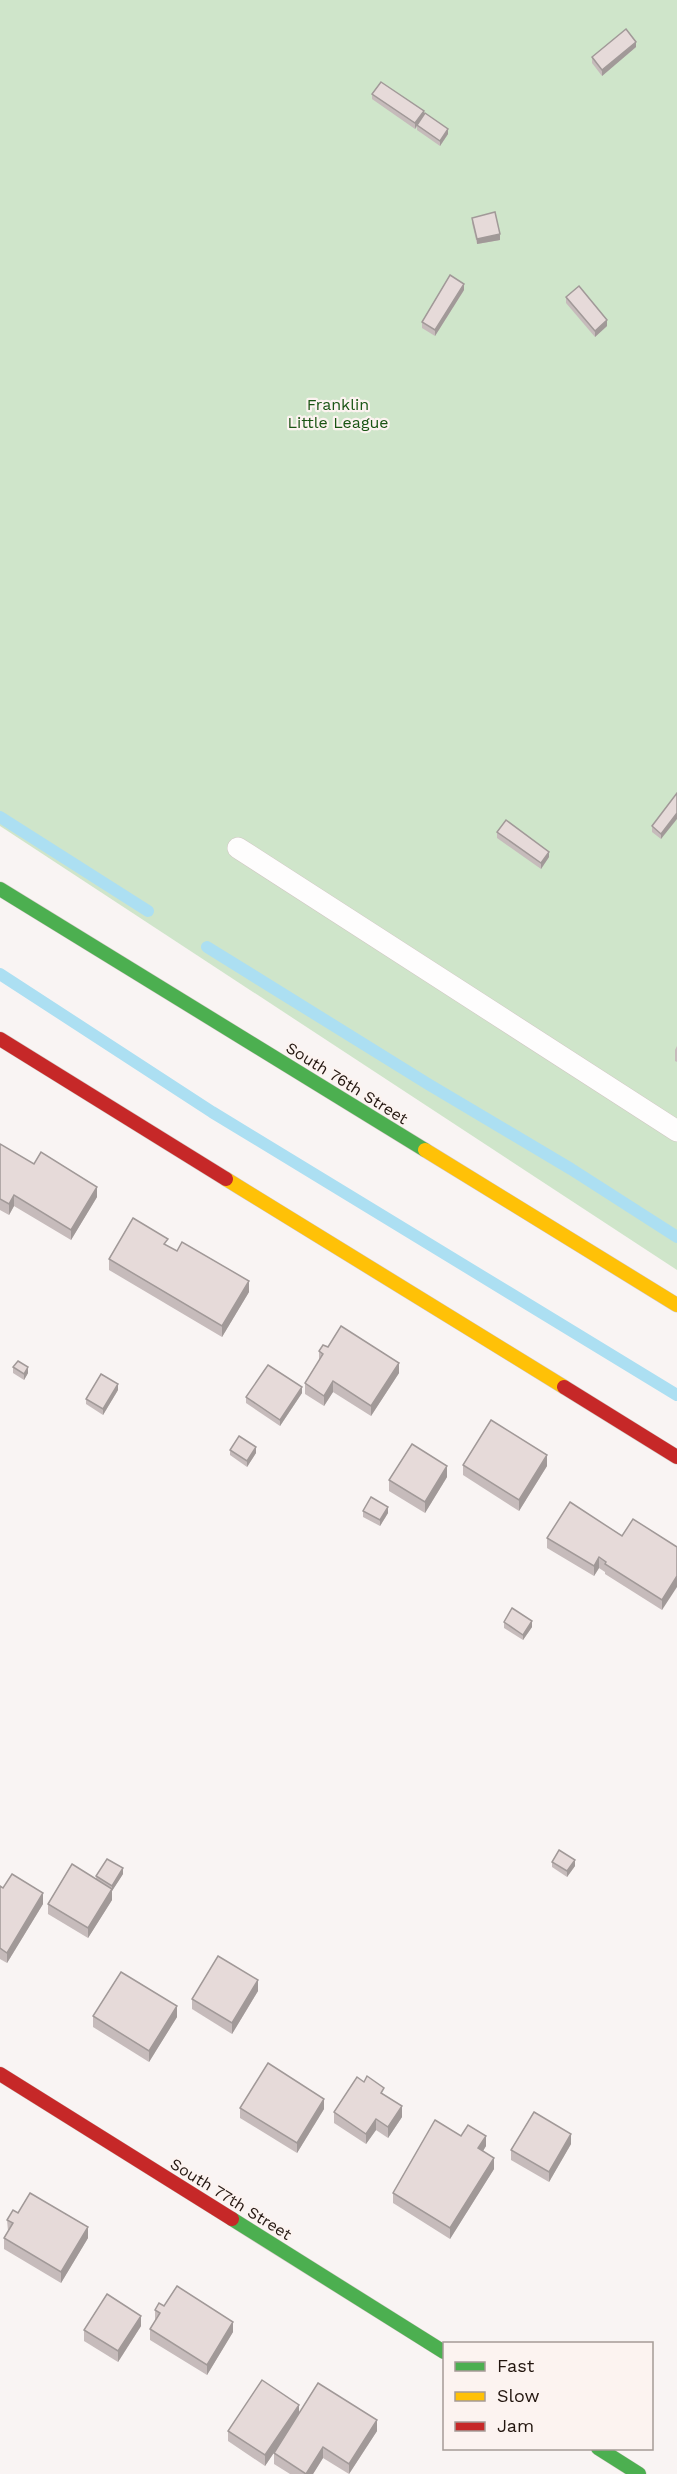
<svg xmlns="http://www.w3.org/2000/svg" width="677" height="2474" font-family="'Work Sans',sans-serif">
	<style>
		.green { fill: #cfe5ca }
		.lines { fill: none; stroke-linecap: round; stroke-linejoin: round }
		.stream { stroke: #acdff2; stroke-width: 12 }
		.lane-casing { stroke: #d1c8c4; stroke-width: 22 }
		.fast-casing { stroke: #d1c8c4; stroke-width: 15 }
		.slow-casing { stroke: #d1c8c4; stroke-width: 15 }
		.jam-casing { stroke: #d1c8c4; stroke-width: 15 }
		.lane { stroke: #fefdfd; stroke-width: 21 }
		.fast { stroke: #4caf50; stroke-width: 14 }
		.slow { stroke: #ffc107; stroke-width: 14 }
		.jam { stroke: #c62828; stroke-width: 14 }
		.wall { fill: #c6bbbb }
		.shaded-wall { fill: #a19998 }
		.building { fill: #e6dad9; stroke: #a19998; stroke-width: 1.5 }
		.labels { text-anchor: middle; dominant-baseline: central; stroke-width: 4.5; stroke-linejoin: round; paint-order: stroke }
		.park-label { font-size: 16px; fill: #195413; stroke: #fcf3f0 }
		.street-label { font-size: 16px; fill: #23160f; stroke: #fcf3f0 }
	</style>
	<rect width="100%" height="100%" fill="#f9f4f3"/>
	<!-- green -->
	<polygon class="green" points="0,0 677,0 677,1270 0,826"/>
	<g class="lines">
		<!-- stream -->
		<g class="stream">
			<polyline points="0,817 148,911"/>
			<polyline points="207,947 428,1084 571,1169 677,1237"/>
			<polyline points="0,974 212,1112 677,1395"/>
		</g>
		<defs>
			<polyline id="lane" points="238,848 677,1131"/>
			<g id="fast">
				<polyline points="0,889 425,1150"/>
				<polyline points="232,2219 444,2352"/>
				<polyline points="598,2448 639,2474"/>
			</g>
			<g id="slow">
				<polyline points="425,1150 677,1305"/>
				<polyline points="226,1179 564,1387"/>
			</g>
			<g id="jam">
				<polyline points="0,1039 226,1179"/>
				<polyline points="564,1387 677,1457"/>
				<polyline points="0,2074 232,2219"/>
			</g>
		</defs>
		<!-- lane casing -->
		<use href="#lane" class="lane-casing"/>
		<!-- fast casing -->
		<use href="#fast" class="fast-casing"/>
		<!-- slow casing -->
		<use href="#slow" class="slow-casing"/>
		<!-- jam casing -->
		<use href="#jam" class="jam-casing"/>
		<!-- lane -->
		<use href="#lane" class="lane"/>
		<!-- fast -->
		<use href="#fast" class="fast"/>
		<!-- slow -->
		<use href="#slow" class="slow"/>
		<!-- jam -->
		<use href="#jam" class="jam"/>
	</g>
	<!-- wall -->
	<g class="wall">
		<polygon points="636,47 602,76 592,63 592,57"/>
		<polygon points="372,94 424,113 448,134 440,146 417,130 417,127 415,129 372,99"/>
		<polygon points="472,218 500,240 477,244 472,223"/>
		<polygon points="464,290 435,336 422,328 422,322"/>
		<polygon points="566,297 607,326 595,337 566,303"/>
		<polygon points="677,793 661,839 652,832 652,826"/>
		<polygon points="497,832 549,857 541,869 497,838"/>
		<polygon points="677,1046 677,1062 675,1061 675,1050"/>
		<polygon points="0,1144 34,1164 97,1197 71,1240 14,1206 9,1215 0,1210"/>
		<polygon points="168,1246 249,1292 222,1337 109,1270 109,1259"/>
		<polygon points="328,1347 399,1373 371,1416 333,1392 324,1406 305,1394 305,1383 319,1361 319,1351"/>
		<polygon points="13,1367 28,1373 24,1380 13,1373"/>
		<polygon points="118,1390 103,1415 86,1404 86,1399"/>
		<polygon points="302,1393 280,1426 246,1403 246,1397"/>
		<polygon points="230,1450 256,1453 247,1467 230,1455"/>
		<polygon points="463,1465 547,1466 519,1511 463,1475"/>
		<polygon points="447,1477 425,1513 389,1491 389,1480"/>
		<polygon points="363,1511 388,1513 380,1526 363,1517"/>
		<polygon points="622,1536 677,1547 662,1610 605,1574 605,1572 599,1568 594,1576 547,1548 547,1538"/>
		<polygon points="504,1622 532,1627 523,1640 504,1628"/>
		<polygon points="552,1862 575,1866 567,1877 552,1867"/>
		<polygon points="123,1874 112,1891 112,1900 88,1938 48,1914 48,1904 96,1879 96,1876"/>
		<polygon points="0,1886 43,1904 7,1963 0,1959"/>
		<polygon points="258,1991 232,2034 192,2009 192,1999"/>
		<polygon points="93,2016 177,2017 149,2062 93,2027"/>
		<polygon points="384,2095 402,2117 388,2138 376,2130 366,2144 334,2123 334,2112"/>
		<polygon points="240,2108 324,2109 297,2153 240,2118"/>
		<polygon points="461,2136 486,2146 483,2151 494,2169 450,2239 393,2203 393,2193"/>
		<polygon points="571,2144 549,2182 511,2160 511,2150"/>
		<polygon points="18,2213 88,2238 61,2283 4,2249 4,2238 8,2231 7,2220"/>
		<polygon points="164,2306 233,2332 207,2375 150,2340 150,2329 155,2321 155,2310"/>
		<polygon points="141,2326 118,2362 84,2341 84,2330"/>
		<polygon points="299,2414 377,2431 349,2474 323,2458 313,2474 290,2474 274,2464 274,2453 282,2441 265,2466 228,2441 228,2431"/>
	</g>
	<!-- shaded-wall -->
	<g class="shaded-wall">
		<polygon points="636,42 636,47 602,76 602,70"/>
		<polygon points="424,111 424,117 417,125 415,129 415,123"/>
		<polygon points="448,129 448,134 440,146 440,141"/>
		<polygon points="500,234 500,240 477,244 477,239"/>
		<polygon points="464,284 464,290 435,336 435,330"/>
		<polygon points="607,320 607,326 595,337 595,331"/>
		<polygon points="677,813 677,819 661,839 661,834"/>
		<polygon points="549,852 549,857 541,869 541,863"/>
		<polygon points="97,1187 97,1197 71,1240 71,1230"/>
		<polygon points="14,1195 14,1206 9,1215 9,1204"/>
		<polygon points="249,1281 249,1292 222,1337 222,1326"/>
		<polygon points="399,1363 399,1373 371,1416 371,1406"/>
		<polygon points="28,1367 28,1373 24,1380 24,1374"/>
		<polygon points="333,1381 333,1392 324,1406 324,1396"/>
		<polygon points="118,1384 118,1390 103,1415 103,1409"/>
		<polygon points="302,1387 302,1393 280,1426 280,1420"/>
		<polygon points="256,1447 256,1453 247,1467 247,1461"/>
		<polygon points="547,1455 547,1466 519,1511 519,1500"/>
		<polygon points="447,1466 447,1477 425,1513 425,1502"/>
		<polygon points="388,1507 388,1513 380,1526 380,1520"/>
		<polygon points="599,1557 599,1568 594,1576 594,1566"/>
		<polygon points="677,1576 677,1587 662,1610 662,1600"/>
		<polygon points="532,1621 532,1627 523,1640 523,1635"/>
		<polygon points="575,1860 575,1866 567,1877 567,1871"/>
		<polygon points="123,1868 123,1874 112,1891 112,1900 88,1938 88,1928 112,1889 112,1886"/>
		<polygon points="43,1893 43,1904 7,1963 7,1953"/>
		<polygon points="258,1980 258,1991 232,2034 232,2023"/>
		<polygon points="177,2006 177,2017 149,2062 149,2051"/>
		<polygon points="324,2099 324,2109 297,2153 297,2143"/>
		<polygon points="402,2106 402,2117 388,2138 388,2127"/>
		<polygon points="376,2119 376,2130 366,2144 366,2134"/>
		<polygon points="571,2134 571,2144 549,2182 549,2172"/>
		<polygon points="486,2136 486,2146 478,2159 478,2148"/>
		<polygon points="494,2158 494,2169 450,2239 450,2228"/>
		<polygon points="88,2227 88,2238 61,2283 61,2272"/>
		<polygon points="141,2316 141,2326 118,2362 118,2351"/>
		<polygon points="233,2322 233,2332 207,2375 207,2365"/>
		<polygon points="299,2405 299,2415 265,2466 265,2455"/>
		<polygon points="377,2420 377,2431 349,2474 349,2464"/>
		<polygon points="323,2447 323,2458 313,2474 306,2474"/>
	</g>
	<!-- building -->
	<g class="building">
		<polygon points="626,29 636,42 602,70 592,57"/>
		<polygon points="381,82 424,111 415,123 372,94"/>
		<polygon points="425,113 448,129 440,141 417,125"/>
		<polygon points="495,212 500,234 477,239 472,218"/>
		<polygon points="450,275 464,284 435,330 422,322"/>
		<polygon points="579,286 607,320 595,331 566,297"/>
		<polygon points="677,793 677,813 661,834 652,826"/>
		<polygon points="506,820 549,852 541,863 497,832"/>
		<polygon points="0,1144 34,1164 41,1152 97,1187 71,1230 14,1195 9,1204 0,1199"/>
		<polygon points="133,1218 168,1239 164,1244 177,1251 182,1242 249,1281 222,1326 109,1259"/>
		<polygon points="341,1326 399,1363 371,1406 333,1381 324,1396 305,1383 323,1354 319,1351 323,1345 328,1347"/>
		<polygon points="18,1361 28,1367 24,1374 13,1367"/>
		<polygon points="268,1365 302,1387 280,1420 246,1397"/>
		<polygon points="101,1374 118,1384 103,1409 86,1399"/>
		<polygon points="491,1420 547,1455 519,1500 463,1465"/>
		<polygon points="239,1436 256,1447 247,1461 230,1450"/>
		<polygon points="412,1444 447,1466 425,1502 389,1480"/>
		<polygon points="371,1497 388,1507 380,1520 363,1511"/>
		<polygon points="570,1502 622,1536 633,1519 677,1547 677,1576 662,1600 605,1564 606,1562 599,1557 594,1566 547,1538"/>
		<polygon points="512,1608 532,1621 523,1635 504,1622"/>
		<polygon points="559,1850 575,1860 567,1871 552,1862"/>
		<polygon points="107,1859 123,1868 112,1886 96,1876"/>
		<polygon points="72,1864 112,1889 88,1928 48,1904"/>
		<polygon points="12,1874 43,1893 7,1953 0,1948 0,1886 3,1888"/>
		<polygon points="218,1956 258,1980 232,2023 192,1999"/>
		<polygon points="121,1972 177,2006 149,2051 93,2016"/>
		<polygon points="268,2063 324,2099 297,2143 240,2108"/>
		<polygon points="367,2076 384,2088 381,2093 402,2106 388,2127 376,2119 366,2134 334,2112 357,2077 364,2082"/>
		<polygon points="534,2112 571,2134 549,2172 511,2150"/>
		<polygon points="435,2120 461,2136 468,2125 486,2136 478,2148 494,2158 450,2228 393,2193"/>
		<polygon points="30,2193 88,2227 61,2272 4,2238 13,2223 7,2220 13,2210 18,2213"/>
		<polygon points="177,2286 233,2322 207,2365 150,2329 160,2313 155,2310 159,2303 164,2306"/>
		<polygon points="107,2294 141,2316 118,2351 84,2330"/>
		<polygon points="262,2380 299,2405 265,2455 228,2431"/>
		<polygon points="318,2383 377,2420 349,2464 323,2447 306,2474 274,2453"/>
	</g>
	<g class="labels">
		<!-- park labels -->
		<g class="park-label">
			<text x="338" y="404">Franklin<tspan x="338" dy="18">Little League</tspan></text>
		</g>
		<!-- street labels -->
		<g class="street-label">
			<text transform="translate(347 1083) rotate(32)">South 76th Street</text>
			<text transform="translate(231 2199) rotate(32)">South 77th Street</text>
		</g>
	</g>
	<!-- legend -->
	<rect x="443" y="2342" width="210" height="108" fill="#fcf3f0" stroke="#a59b96" stroke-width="1.5"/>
	<rect x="455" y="2362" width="30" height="9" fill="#4caf50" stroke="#a59b96" stroke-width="1.5"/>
	<text x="497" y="2372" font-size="18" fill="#23160f">Fast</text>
	<rect x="455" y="2392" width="30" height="9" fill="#ffc107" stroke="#a59b96" stroke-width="1.5"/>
	<text x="497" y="2402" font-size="18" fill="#23160f">Slow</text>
	<rect x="455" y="2422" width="30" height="9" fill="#c62828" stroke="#a59b96" stroke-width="1.5"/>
	<text x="497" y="2432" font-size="18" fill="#23160f">Jam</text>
</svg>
